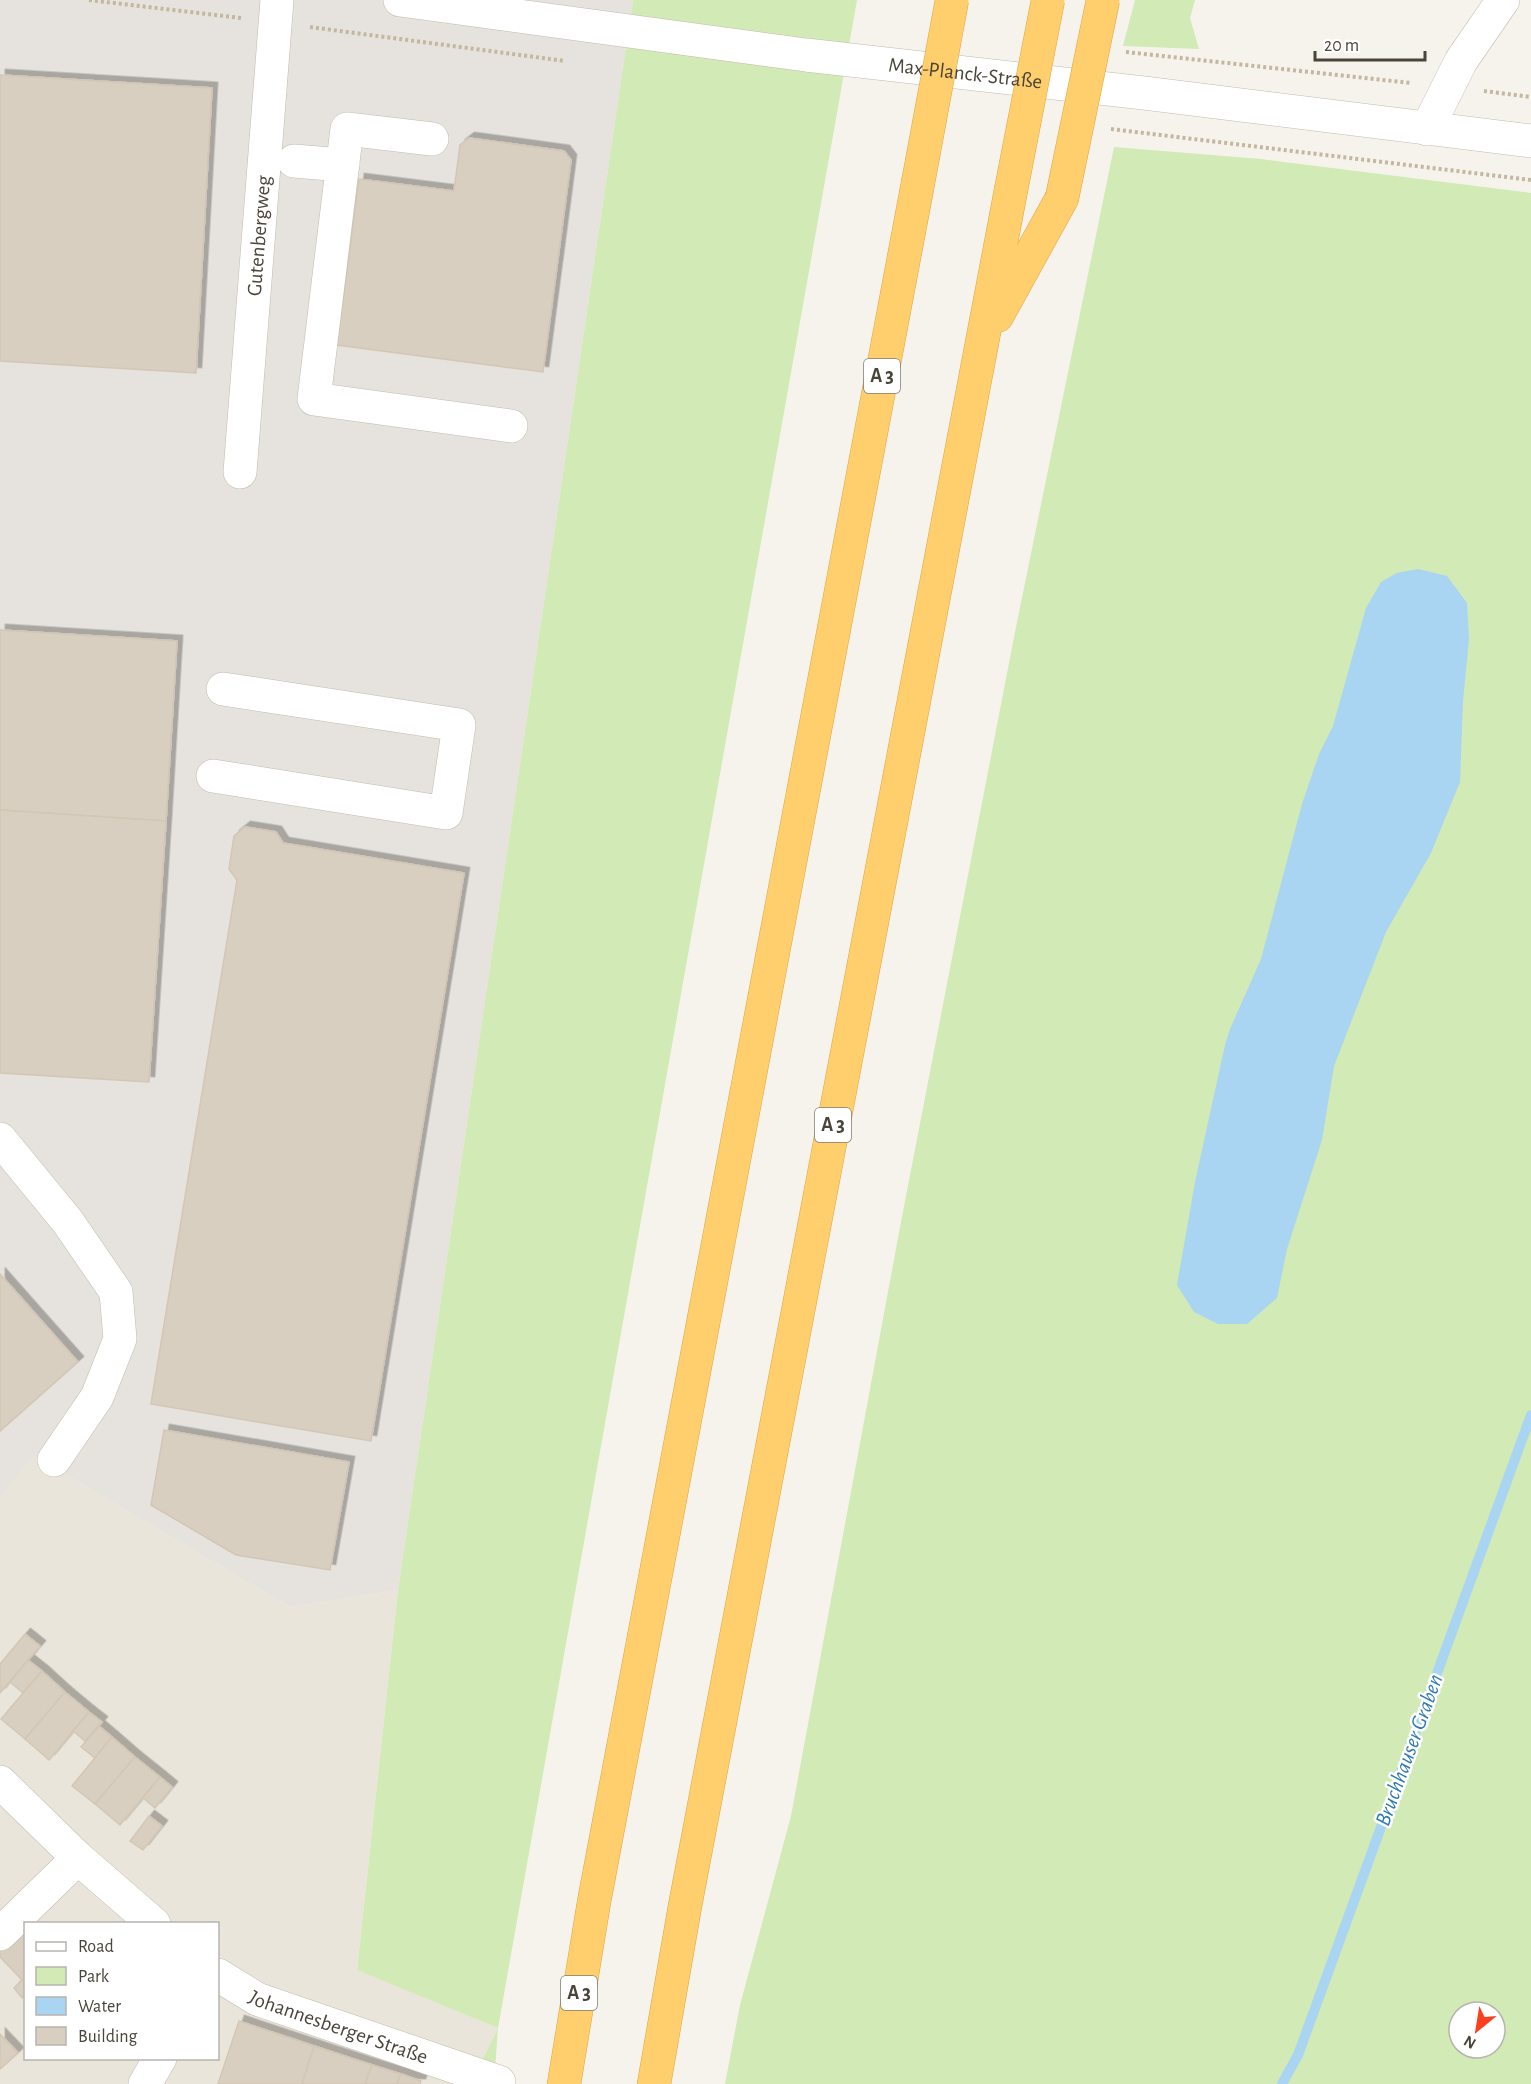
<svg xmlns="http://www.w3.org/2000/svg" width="1531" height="2084" font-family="'Alegreya Sans',sans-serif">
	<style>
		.residential { fill: #eae5da; fill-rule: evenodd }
		.industrial { fill: #e6e2dd }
		.green { fill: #d2eab5; fill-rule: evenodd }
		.water { fill: #a9d4f2 }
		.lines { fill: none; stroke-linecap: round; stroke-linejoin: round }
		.stream { stroke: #a9d4f2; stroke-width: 10 }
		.building { fill: #d8cfc1; stroke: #d3c7b4; stroke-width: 1.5; filter: url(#shadow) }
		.minor-casing { stroke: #c2bbae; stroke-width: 34 }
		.highway-casing { stroke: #e0a43c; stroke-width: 34 }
		.path { stroke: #c4b79f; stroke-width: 4; stroke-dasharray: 3 3; stroke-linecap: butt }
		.minor { stroke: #fff; stroke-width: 33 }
		.highway { stroke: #ffcf6e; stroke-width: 33 }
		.highway-bridge-casing { stroke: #e0a43c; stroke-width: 34; stroke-linecap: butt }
		.highway-bridge { stroke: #ffcf6e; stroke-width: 33 }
		.labels { text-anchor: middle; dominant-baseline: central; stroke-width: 5; stroke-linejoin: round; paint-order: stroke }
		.shield { fill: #fff; stroke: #817c74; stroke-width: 1.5 }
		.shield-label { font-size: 20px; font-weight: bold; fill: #4b4439 }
		.street-label { font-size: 21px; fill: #4b4439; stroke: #fff }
		.water-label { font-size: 22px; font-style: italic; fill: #2e7ab2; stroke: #fff }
	</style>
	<defs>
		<filter id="shadow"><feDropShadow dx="5.5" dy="-5.5" stdDeviation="0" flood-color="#0004"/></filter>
	</defs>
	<rect width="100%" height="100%" fill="#f6f3ec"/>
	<!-- residential -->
	<path class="residential" d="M34,1456L290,1607L398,1590L357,1969L498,2028L470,2084H0V1499ZM26,1924H218V2058H26Z"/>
	<!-- industrial -->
	<polygon class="industrial" points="0,0 633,0 398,1590 290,1607 34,1456 0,1499"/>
	<!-- green -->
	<g class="green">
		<polygon points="633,0 857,0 498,2028 494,2084 470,2084 498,2028 357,1970 398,1590"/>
		<polygon points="1135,0 1195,0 1190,18 1199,49 1123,46"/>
		<path d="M1114,147L1261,159L1531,193V2084H725L740,2005L791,1816L900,1227L1015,632ZM1459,2012H1495V2048H1459Z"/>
	</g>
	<!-- water -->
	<polygon class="water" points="1418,569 1447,576 1467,603 1469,639 1463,701 1460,782 1431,853 1386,932 1334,1066 1322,1140 1287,1249 1277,1298 1247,1324 1218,1324 1194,1312 1177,1285 1195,1182 1225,1045 1230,1029 1261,959 1302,804 1319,754 1333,726 1366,608 1381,582 1397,573"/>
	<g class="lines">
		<!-- stream -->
		<polyline class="stream" points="1282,2084 1298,2055 1531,1415"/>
	</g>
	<!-- building -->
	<g class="building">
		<polygon points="0,75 212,88 196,373 0,361"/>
		<polygon points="469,138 564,151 571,160 543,372 337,345 359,179 454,191 460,145"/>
		<polygon points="0,630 177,641 166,821 0,810"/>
		<polygon points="0,810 166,821 149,1082 0,1073"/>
		<polygon points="245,827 276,832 283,843 464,873 371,1441 151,1404 237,880 229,869 234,836"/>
		<polygon points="0,1274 78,1362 0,1431"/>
		<polygon points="164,1430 349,1462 330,1570 236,1555 151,1505"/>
		<polygon points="25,1634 40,1646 0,1693 0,1664"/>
		<polygon points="28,1660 42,1671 23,1693 10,1682"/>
		<polygon points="42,1671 65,1692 25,1739 1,1719"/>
		<polygon points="65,1692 89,1712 49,1760 25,1739"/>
		<polygon points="89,1712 102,1722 85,1741 73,1731"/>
		<polygon points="99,1726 112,1737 95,1758 81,1747"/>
		<polygon points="112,1737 135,1757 95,1804 72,1786"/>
		<polygon points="135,1757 160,1777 120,1825 95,1804"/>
		<polygon points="160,1777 172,1787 155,1808 143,1798"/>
		<polygon points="149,1816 162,1826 143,1850 130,1841"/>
		<polygon points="26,1926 26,1994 22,1998 14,1988 22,1980 0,1957 0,1950"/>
		<polygon points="239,2021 314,2046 302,2084 218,2084"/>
		<polygon points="0,2034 18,2053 0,2069"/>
		<polygon points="314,2046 372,2065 365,2084 302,2084"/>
		<polygon points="372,2065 401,2074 397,2084 365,2084"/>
		<polygon points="401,2074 421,2081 420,2084 397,2084"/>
	</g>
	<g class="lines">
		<defs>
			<g id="minor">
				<path id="s1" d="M400,0L806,55L1144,93L1531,141"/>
				<polyline points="1427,129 1461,61 1503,0"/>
				<polyline points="432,139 347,129 314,399 511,426"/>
				<polyline points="294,161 343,165"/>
				<path id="s2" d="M240,472L277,0"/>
				<polyline points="213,776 446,813 459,725 223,689"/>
				<polyline points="0,1139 68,1222 116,1292 120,1339 97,1397 54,1460"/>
				<polyline points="0,1782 78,1858 154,1924"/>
				<polyline points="0,1934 78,1858"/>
				<path id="s3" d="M218,1975L257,1999L499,2082"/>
				<polyline points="145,2084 160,2058"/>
			</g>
			<g id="highway">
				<polyline points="997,316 1062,198"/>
				<polyline points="564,2084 594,1902 918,183"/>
				<polyline points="654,2084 685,1906 1011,190"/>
			</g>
		</defs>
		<!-- minor casing -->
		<use href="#minor" class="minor-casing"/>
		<!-- highway casing -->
		<use href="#highway" class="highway-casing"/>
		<!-- path -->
		<g class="path">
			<polyline points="89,0 241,18"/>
			<polyline points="310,27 565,61"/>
			<polyline points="1126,52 1411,83"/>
			<polyline points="1484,91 1531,97"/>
			<polyline points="1111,129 1531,180"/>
		</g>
		<!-- minor -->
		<use href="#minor" class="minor"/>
		<!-- highway -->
		<use href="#highway" class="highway"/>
		<defs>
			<g id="highway-bridge">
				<polyline points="918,183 952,0"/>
				<polyline points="1011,190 1048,0"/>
				<polyline points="1062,198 1103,0"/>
			</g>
		</defs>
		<!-- highway-bridge casing -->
		<use href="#highway-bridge" class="highway-bridge-casing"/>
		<!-- highway-bridge -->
		<use href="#highway-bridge" class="highway-bridge"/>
	</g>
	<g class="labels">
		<!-- shield labels -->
		<g class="shield">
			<rect x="864" y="359" width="36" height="34" rx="4.5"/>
			<rect x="815" y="1108" width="36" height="34" rx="4.5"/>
			<rect x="561" y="1976" width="36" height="34" rx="4.5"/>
		</g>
		<g class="shield-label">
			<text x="882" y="376">A 3</text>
			<text x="833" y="1125">A 3</text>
			<text x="579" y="1993">A 3</text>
		</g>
		<!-- street labels -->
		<g class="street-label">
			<text stroke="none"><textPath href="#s1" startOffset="570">Max-Planck-Straße</textPath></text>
			<text stroke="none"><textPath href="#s2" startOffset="237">Gutenbergweg</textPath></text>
			<text stroke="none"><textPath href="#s3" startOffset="132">Johannesberger Straße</textPath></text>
		</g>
		<!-- water labels -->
		<g class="water-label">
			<text transform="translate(1409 1750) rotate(-70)">Bruchhauser Graben</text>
		</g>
	</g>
	<!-- legend -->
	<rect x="24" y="1922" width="195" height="138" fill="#ffffff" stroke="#b7b4b0" stroke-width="1.5"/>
	<rect x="36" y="1942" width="30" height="9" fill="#ffffff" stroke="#b7b4b0" stroke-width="1.5"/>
	<text x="78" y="1952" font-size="18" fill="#4b4439">Road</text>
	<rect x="36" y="1967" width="30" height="18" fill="#d2eab5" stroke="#b7b4b0" stroke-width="1.5"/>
	<text x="78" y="1982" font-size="18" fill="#4b4439">Park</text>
	<rect x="36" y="1997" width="30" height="18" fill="#a9d4f2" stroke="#b7b4b0" stroke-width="1.5"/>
	<text x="78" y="2012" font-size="18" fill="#4b4439">Water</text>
	<rect x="36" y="2027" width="30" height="18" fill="#d8cfc1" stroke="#b7b4b0" stroke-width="1.5"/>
	<text x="78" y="2042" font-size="18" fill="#4b4439">Building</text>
	<!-- north arrow -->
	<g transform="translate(1477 2030) rotate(210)"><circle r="28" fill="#ffffff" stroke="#b7b4b0" stroke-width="1.5"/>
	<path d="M0-4.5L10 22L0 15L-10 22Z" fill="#fc3f1d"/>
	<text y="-9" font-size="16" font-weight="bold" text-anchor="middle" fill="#4b4439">N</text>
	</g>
	<!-- scale -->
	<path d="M1315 51v9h110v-9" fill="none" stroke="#4b4439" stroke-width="3"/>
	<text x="1324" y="51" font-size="18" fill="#4b4439" stroke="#ffffff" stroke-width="4.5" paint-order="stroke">20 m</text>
</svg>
